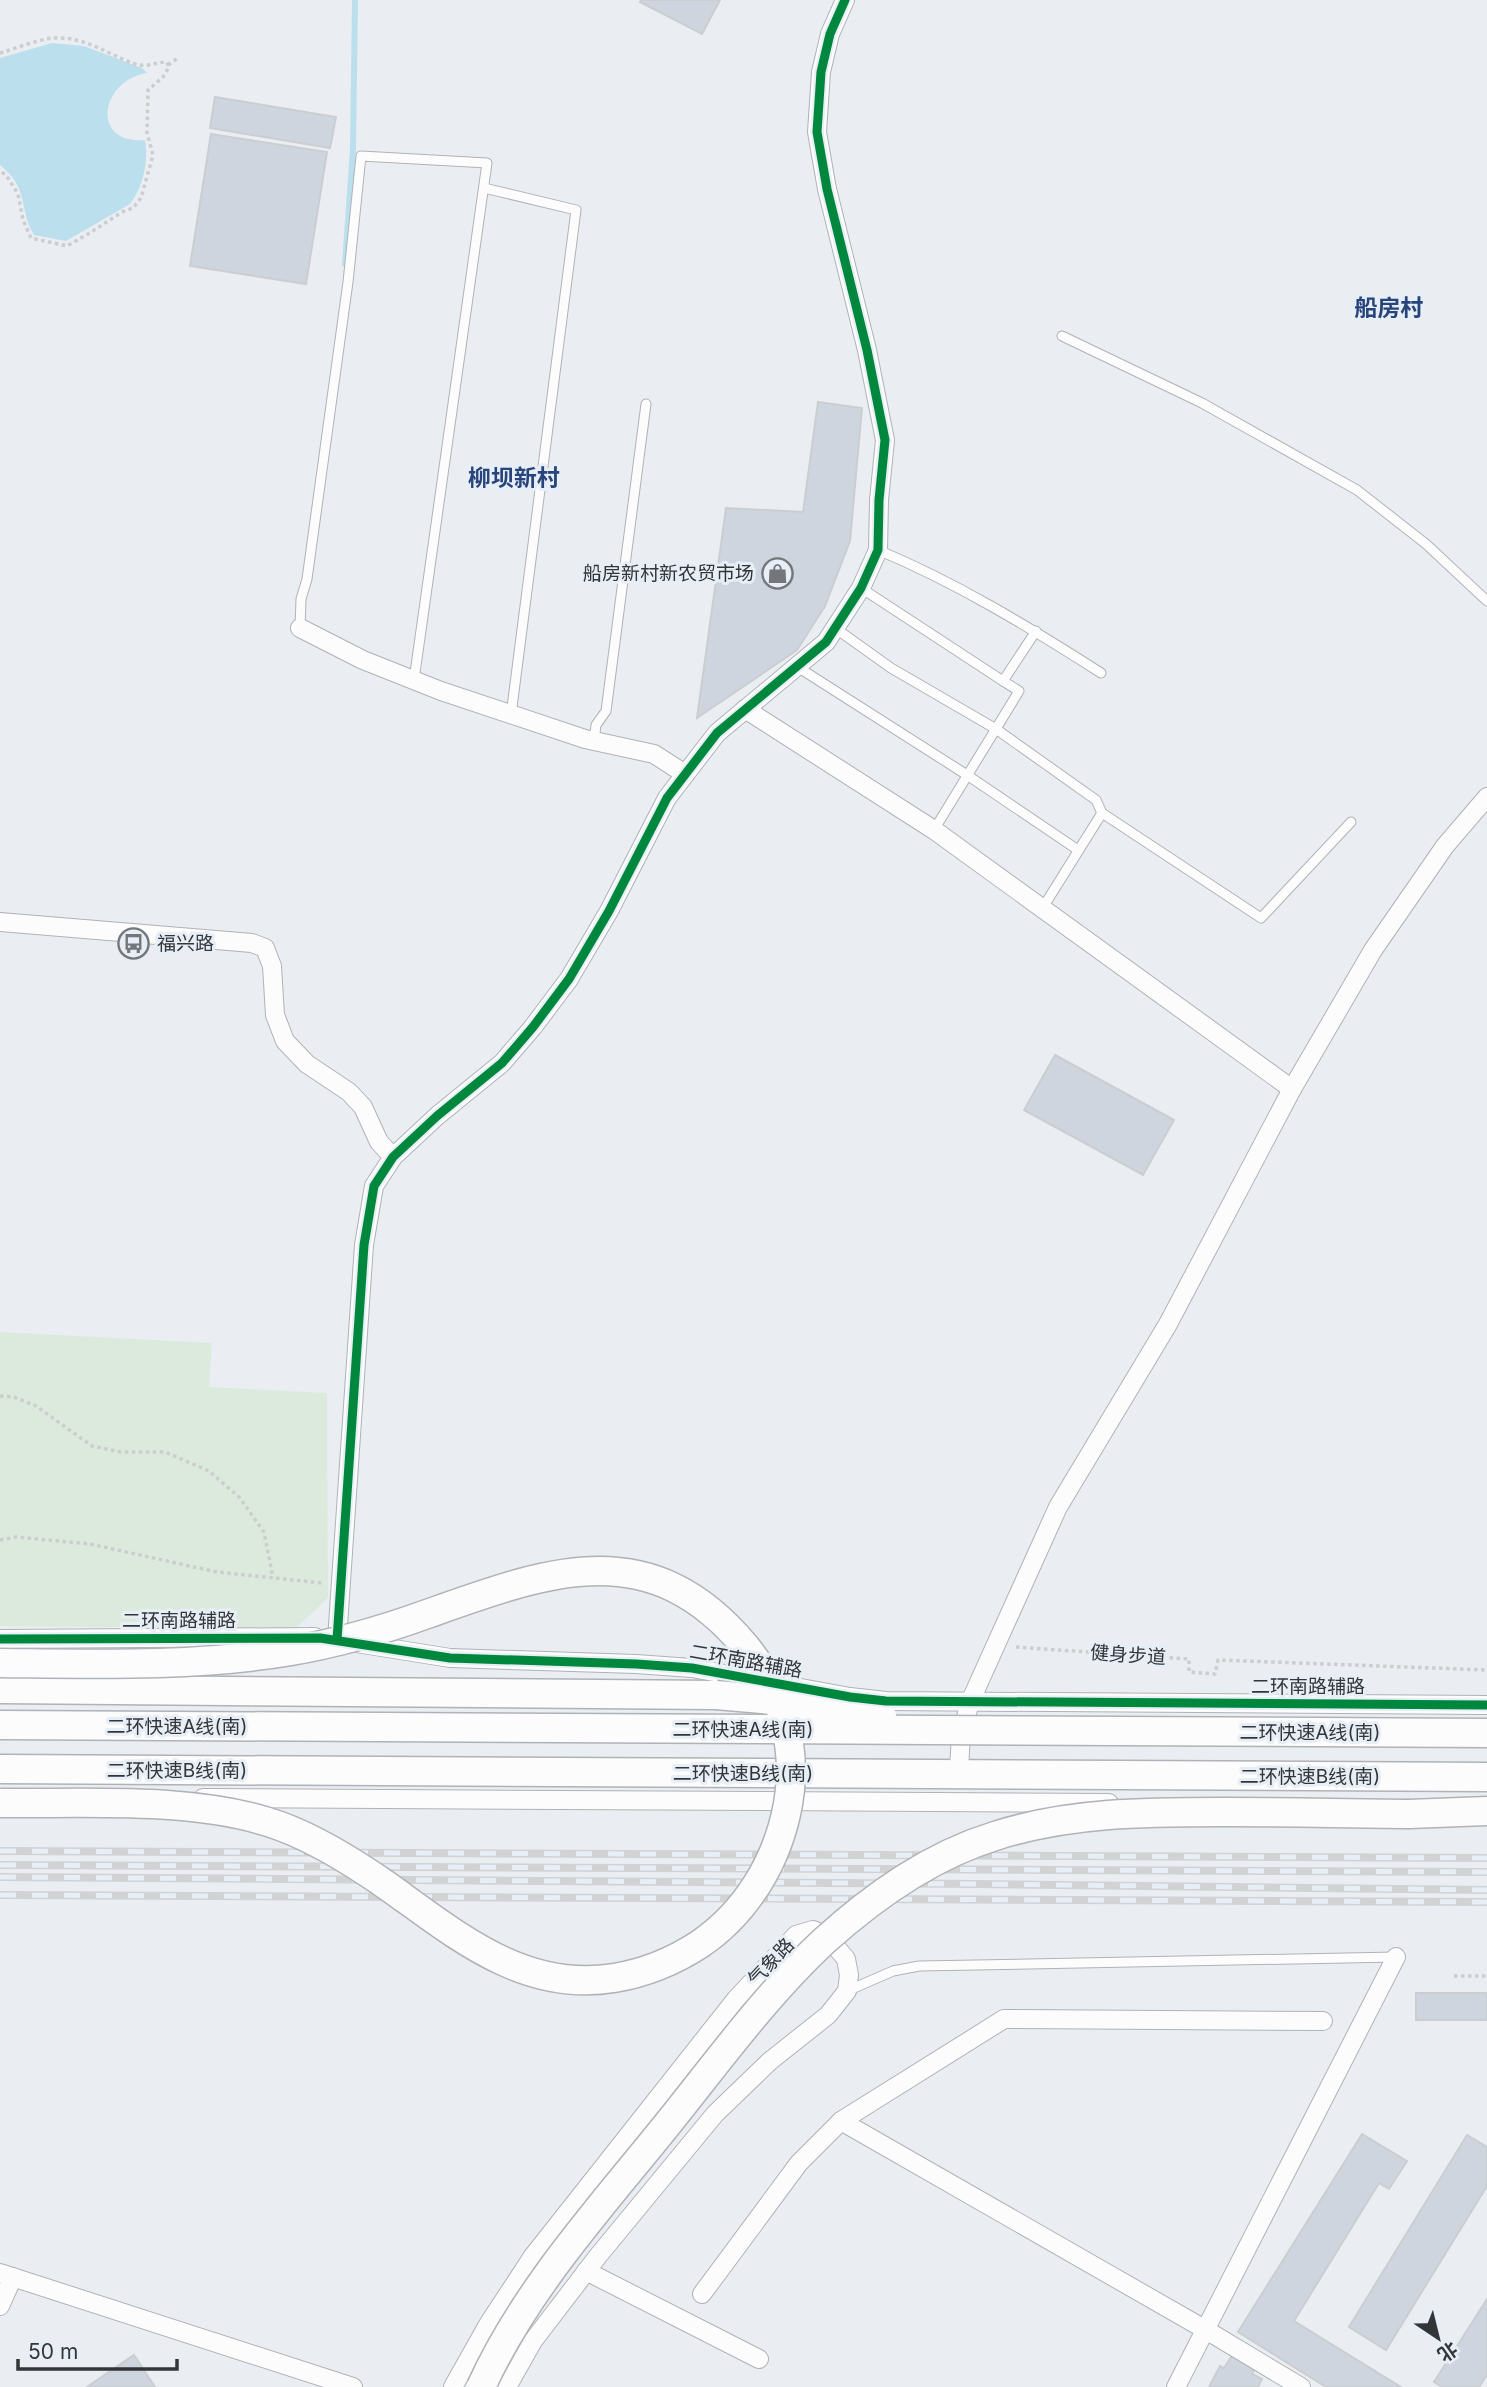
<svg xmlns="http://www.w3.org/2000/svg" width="1487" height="2387" font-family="Inter,'Noto Sans SC',sans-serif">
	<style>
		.green { fill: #dceadd }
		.water { fill: #bbdfec }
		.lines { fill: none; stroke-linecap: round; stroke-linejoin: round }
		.stream { stroke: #bbdfec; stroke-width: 6 }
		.building { fill: #ced5de; stroke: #cbced1; stroke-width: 2 }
		.service-casing { stroke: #afb2b6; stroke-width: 11 }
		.minor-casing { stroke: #afb2b6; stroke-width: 20 }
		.trunk-casing { stroke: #afb2b6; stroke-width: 31 }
		.path { stroke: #cbcdce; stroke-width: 3.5; stroke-dasharray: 3.5 3.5; stroke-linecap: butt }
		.service { stroke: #fcfcfd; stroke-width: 9 }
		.minor { stroke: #fcfcfd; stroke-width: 18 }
		.trunk { stroke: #fcfcfd; stroke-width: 28 }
		.rail-casing { stroke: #d0d2d3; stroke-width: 8 }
		.rail { stroke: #e7eef6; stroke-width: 5; stroke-dasharray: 16; stroke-linecap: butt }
		.trunk-bridge-casing { stroke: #afb2b6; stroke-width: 31; stroke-linecap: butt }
		.trunk-bridge { stroke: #fcfcfd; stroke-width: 28 }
		.cycleway-casing { stroke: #e7eef6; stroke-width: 13 }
		.cycleway { stroke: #00873e; stroke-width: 9 }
		.labels { text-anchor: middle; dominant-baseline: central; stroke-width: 6; stroke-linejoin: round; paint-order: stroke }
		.poi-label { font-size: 19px; fill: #333639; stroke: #e7eef6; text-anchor: end }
		.street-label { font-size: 19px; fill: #333639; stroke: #e7eef6 }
		.quarter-label { font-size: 23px; font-weight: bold; fill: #27447b; stroke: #e7eef6 }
	</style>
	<rect width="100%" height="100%" fill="#eaeef2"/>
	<!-- green -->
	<polygon class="green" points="0,1332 212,1343 209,1387 327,1393 328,1598 295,1629 0,1626"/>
	<!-- water -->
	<path class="water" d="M52,43L84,46L142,68L147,73C99,81 91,145 145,140C149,160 143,188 130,204L66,241L34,235C18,208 30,189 0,165V58Z"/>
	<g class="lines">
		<!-- stream -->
		<polyline class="stream" points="345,264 353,149 355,0"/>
	</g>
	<!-- building -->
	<g class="building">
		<polygon points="641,0 720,0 702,34 640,2"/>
		<polygon points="215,97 336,117 330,148 210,128"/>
		<polygon points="211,134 327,152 306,284 190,266"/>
		<polygon points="818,402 862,408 850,541 825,606 797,650 697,718 726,508 803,512"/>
		<polygon points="1055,1055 1174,1120 1143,1175 1024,1110"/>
		<rect x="1416" y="1993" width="71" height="27"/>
		<polygon points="1362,2134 1407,2161 1389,2189 1379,2183 1294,2321 1401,2387 1326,2387 1238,2332"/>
		<polygon points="1467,2135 1487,2147 1487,2186 1386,2350 1349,2327"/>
		<polygon points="1487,2299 1487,2375 1479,2387 1442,2387 1434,2382"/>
		<polygon points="1233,2354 1256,2367 1252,2374 1262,2379 1258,2387 1209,2387 1220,2366 1224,2368"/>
		<polygon points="134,2355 155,2387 87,2387"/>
	</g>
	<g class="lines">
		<defs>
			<g id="service">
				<polyline points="484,188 576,210 511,715"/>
				<polyline points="1062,336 1202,403 1357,490 1426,544 1487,601"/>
				<path d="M878,550C957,583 1029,627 1101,673"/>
				<polyline points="861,588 1003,681"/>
				<polyline points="300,628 301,599 307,579 348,282 361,156 487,163 414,680"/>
				<polyline points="835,628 891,668 996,729 1096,800 1102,813 1261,918 1351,822"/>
				<polyline points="796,666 967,775 1078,850"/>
				<polyline points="594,741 596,725 606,711 646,404"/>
				<polyline points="934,830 1019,691 1003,681 1036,631"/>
				<polyline points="1042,909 1102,813"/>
				<polyline points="847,1991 893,1971 919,1966 1396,1957"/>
			</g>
			<g id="minor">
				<polyline points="300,628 363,660 441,691 585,739 654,754 685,774"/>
				<polyline points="745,709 934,830 1292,1089"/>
				<polyline points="0,922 252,943 265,948 272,966 275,1015 285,1041 307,1064 349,1092 363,1107 379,1142 393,1157"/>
				<polyline points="0,1639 315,1637"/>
				<polyline points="337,1640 364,1245 374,1186 393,1157 437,1116 502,1063 533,1027 569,979 609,911 667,798 717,733 826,642 861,588 878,550 879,500 885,440 867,350 827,189 817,132 821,72 830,34 845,0"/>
				<polyline points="350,1642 450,1658 636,1664 692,1668 850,1697 886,1701 1487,1705"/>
				<polyline points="959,1768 961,1736 970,1702 1058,1507 1168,1324 1292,1089 1373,950 1445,846 1487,797"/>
				<polyline points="203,1798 1109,1803"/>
				<polyline points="841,2121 1206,2330 1301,2387"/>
				<polyline points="586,2271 759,2359"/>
				<polyline points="0,2273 353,2387"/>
				<polyline points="702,2294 799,2163 841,2121 1004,2019 1323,2021"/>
				<polyline points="0,2306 13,2277"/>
				<polyline points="453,2387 489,2323 533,2256 736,1999 796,1935 813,1930 827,1936 846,1959 849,1975 847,1991 828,2015 770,2061 715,2114 598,2256 533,2341 507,2387"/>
				<polyline points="1176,2387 1396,1957"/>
			</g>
			<g id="trunk">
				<polyline points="0,1689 716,1695"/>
				<polyline points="0,1769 1487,1777"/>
				<polyline points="1409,1814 1487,1811"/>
			</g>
		</defs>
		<!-- service casing -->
		<use href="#service" class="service-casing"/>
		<!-- minor casing -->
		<use href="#minor" class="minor-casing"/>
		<!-- trunk casing -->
		<use href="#trunk" class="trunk-casing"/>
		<!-- path -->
		<g class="path">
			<path d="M0,53C17,48 36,40 53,38C84,36 107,54 135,64C149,68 154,62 167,62L169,67L163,77L148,90L147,133L153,155L141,198L133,208L122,212L88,234L67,246L31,238L23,220L18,194L6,175L0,171"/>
			<polyline points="168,65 178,58"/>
			<polyline points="0,1396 14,1397 36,1406 92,1446 121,1452 165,1452 209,1471 239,1497 264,1532 273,1578"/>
			<polyline points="0,1540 16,1537 90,1544 217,1572 322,1583"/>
			<polyline points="1016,1647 1189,1659 1189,1672 1215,1674 1218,1660 1487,1670"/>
			<polyline points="1454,1976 1487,1976"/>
		</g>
		<!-- service -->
		<use href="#service" class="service"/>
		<!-- minor -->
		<use href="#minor" class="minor"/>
		<!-- trunk -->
		<use href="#trunk" class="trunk"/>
		<defs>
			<g id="rail">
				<polyline points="0,1851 1487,1858"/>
				<polyline points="0,1865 1487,1872"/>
				<polyline points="0,1877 978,1884 1487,1890"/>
				<polyline points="0,1895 1487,1902"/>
			</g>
		</defs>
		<!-- rail casing -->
		<use href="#rail" class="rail-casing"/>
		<!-- rail -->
		<use href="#rail" class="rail"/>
		<defs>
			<g id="trunk-bridge">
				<path d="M0,1663C96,1664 196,1667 291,1651C337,1643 383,1630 427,1614C546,1572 649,1531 745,1646C782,1691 798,1747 788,1804C778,1860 747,1912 700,1944C674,1961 645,1973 614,1978C523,1993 455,1934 386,1885C353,1862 318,1840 280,1826C199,1796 86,1804 0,1803"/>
				<polyline points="716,1695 794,1702 882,1716"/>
				<polyline points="0,1725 1487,1733"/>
				<path d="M481,2387C526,2288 602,2206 670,2121C719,2060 766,1995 824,1941C874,1896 930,1856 995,1836C1069,1812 1147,1812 1224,1812C1286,1812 1347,1813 1409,1814"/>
			</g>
		</defs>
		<!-- trunk-bridge casing -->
		<use href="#trunk-bridge" class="trunk-bridge-casing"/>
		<!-- trunk-bridge -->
		<use href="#trunk-bridge" class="trunk-bridge"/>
		<defs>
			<g id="cycleway">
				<polyline points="0,1639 320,1638 450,1658 636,1664 692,1668 850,1697 886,1701 1487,1705"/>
				<polyline points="337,1640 364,1245 374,1186 393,1157 437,1116 502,1063 533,1027 569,979 609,911 667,798 717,733 826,642 861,588 878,550 879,500 885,440 867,350 827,189 817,132 821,72 830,34 845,0"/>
			</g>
		</defs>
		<!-- cycleway casing -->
		<use href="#cycleway" class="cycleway-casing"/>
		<!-- cycleway -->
		<use href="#cycleway" class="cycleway"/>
	</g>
	<!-- icons -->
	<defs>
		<symbol id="shop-ring" viewBox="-11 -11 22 22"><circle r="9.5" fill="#e7eef6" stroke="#73767a" stroke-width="1.5"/><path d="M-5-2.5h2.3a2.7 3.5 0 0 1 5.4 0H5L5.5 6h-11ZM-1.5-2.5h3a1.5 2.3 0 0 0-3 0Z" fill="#73767a"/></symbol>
		<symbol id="bus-ring" viewBox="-11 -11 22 22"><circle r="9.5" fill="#e7eef6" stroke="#73767a" stroke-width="1.5"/><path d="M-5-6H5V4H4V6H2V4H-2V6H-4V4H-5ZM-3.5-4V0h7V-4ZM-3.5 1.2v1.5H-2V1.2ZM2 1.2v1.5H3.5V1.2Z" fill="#73767a"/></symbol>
	</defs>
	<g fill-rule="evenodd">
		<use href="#shop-ring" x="760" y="556" width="35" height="35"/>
		<use href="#bus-ring" x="116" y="926" width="35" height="35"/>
	</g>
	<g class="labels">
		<!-- poi labels -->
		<g class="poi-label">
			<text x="754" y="573">船房新村新农贸市场</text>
			<text x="157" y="943" text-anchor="start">福兴路</text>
		</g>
		<!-- street labels -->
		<g class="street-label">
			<text x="179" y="1620">二环南路辅路</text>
			<text transform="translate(1128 1655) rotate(4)">健身步道</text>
			<text transform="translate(746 1661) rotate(10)">二环南路辅路</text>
			<text x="1308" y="1686">二环南路辅路</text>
			<text x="177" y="1726">二环快速A线(南)</text>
			<text x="743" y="1729">二环快速A线(南)</text>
			<text x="1310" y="1732">二环快速A线(南)</text>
			<text x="177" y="1770">二环快速B线(南)</text>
			<text x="743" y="1773">二环快速B线(南)</text>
			<text x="1310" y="1776">二环快速B线(南)</text>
			<text transform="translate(771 1962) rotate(-47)">气象路</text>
		</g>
		<!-- quarter labels -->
		<g class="quarter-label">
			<text x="1389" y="308">船房村</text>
			<text x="514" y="478">柳坝新村</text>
		</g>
	</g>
	<!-- north arrow -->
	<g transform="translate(1438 2338) rotate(145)" stroke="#e7eef6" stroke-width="5" paint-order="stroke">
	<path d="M0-5L12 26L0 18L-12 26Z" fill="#333639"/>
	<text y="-10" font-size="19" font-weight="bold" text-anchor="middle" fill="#333639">北</text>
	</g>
	<!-- scale -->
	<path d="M18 2359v10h159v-10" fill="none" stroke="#333639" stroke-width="3.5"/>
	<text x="28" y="2359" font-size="21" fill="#333639" stroke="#e7eef6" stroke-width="5" paint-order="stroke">50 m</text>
</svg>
